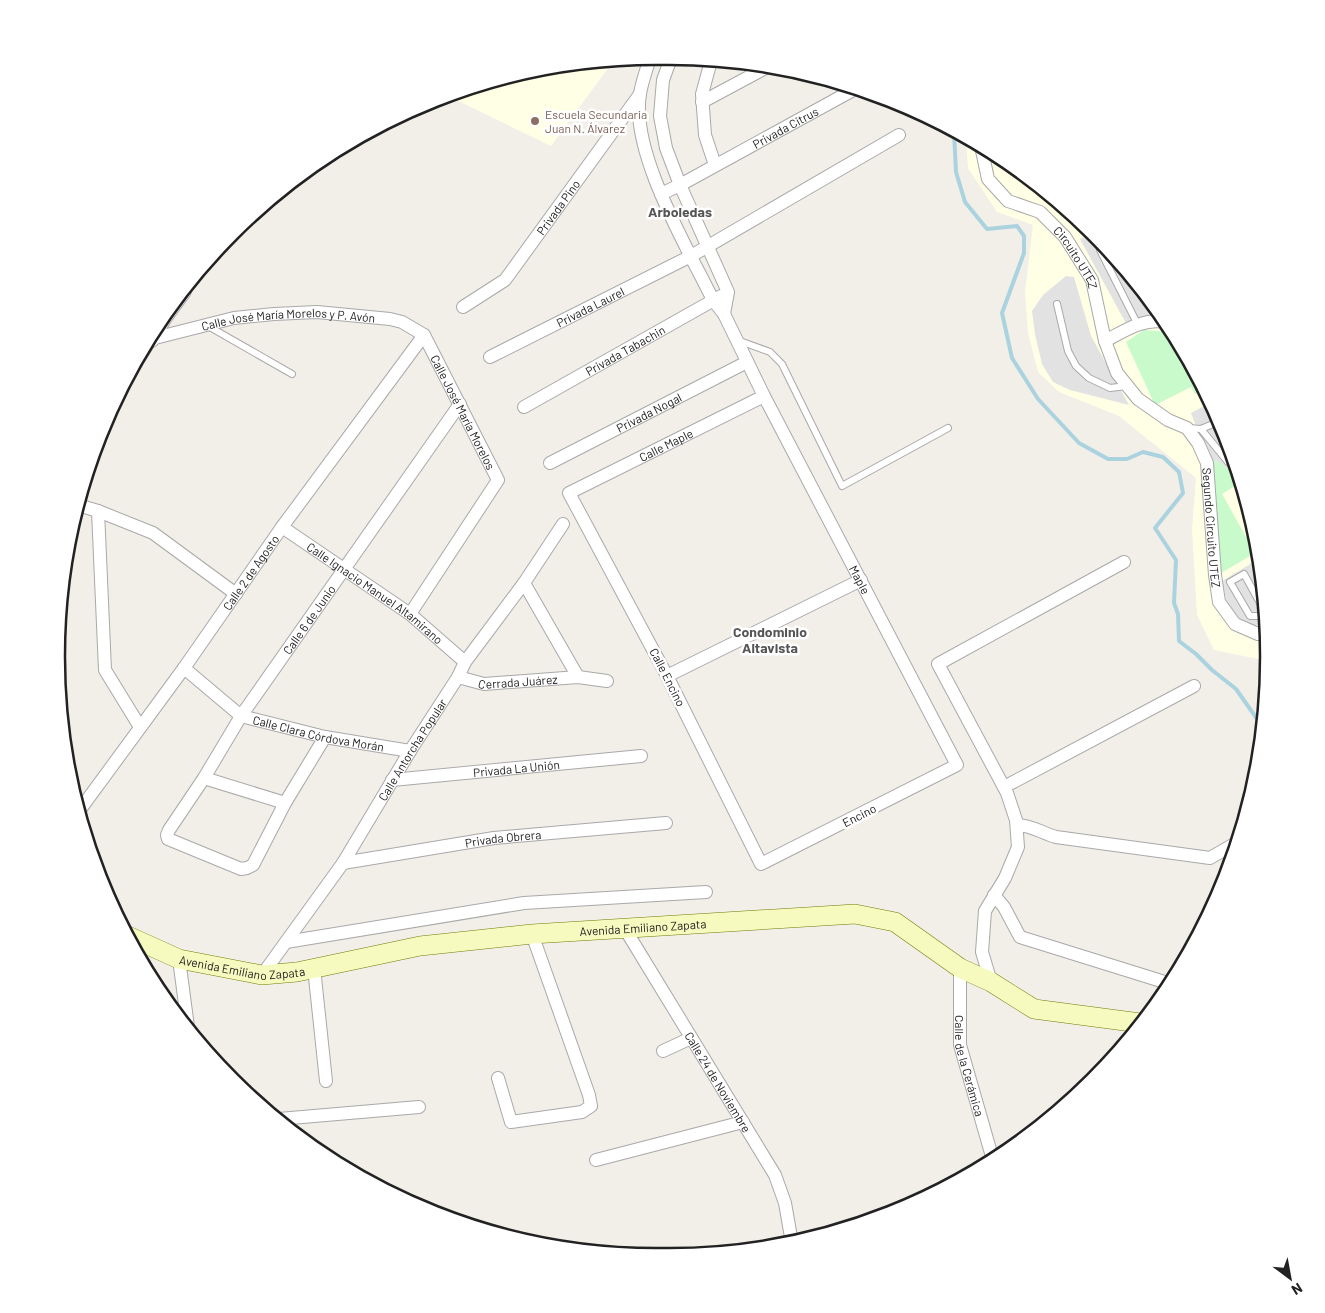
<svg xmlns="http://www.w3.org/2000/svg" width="1325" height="1313" font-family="Barlow,sans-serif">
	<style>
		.education { fill: #ffffe5 }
		.park { fill: #c8facc }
		.parking { fill: #e2e2e2 }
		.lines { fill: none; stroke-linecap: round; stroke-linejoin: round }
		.stream { stroke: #aad3df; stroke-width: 4 }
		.service-casing { stroke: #a9a9a9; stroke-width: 8 }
		.minor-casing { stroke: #a9a9a9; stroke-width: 14 }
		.tertiary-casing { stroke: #a9a9a9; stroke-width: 18 }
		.secondary-casing { stroke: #707d05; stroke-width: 20 }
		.service { stroke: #fff; stroke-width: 6 }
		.minor { stroke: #fff; stroke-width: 12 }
		.tertiary { stroke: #fff; stroke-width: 16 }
		.secondary { stroke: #f7fabf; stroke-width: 19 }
		.education-dot { fill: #8d6e63; stroke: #fff; stroke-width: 2 }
		.labels { text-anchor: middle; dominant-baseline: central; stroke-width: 5; stroke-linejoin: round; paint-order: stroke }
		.education-label { font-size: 12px; fill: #785e54; stroke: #fff; text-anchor: start }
		.street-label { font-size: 12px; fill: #222; stroke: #fff }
		.neighbourhood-label { font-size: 14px; font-weight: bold; fill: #555; stroke: #fff }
		.rim { fill: none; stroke: #222; stroke-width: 2.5 }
	</style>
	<rect width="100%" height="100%" fill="#f2efe9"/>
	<!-- education -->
	<g class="education">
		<polygon points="614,60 551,146 448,96 539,68"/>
		<polygon points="966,138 1002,157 1093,232 1167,323 1223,427 1257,539 1268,661 1214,650 1197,615 1192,530 1196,478 1119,416 1059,392 1038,372 1028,333 1025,292 1033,225 997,212 968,168"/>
	</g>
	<!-- park -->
	<g class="park">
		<polygon points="1144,330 1172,332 1203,390 1195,394 1191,387 1155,405 1126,342"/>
		<polygon points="1216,460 1232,472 1236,471 1240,483 1222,494 1255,553 1216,576 1210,463"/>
	</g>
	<!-- parking -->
	<g class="parking">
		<polygon points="1093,233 1159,313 1128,327 1080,239"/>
		<polygon points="1066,276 1074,277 1091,336 1129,405 1070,390 1053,382 1042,364 1035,334 1032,311 1043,295"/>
		<polygon points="1210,403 1223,427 1236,471 1232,472 1216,460 1210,463 1191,413"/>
		<polygon points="1252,563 1261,579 1265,621 1254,627 1238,620 1228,608 1222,581"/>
	</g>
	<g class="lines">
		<!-- stream -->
		<polyline class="stream" points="954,132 956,172 965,202 987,229 1017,226 1024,236 1024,253 1002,313 1012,358 1038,399 1079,443 1108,459 1127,459 1143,452 1163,457 1179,472 1183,493 1155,528 1176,560 1174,603 1178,614 1179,641 1196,654 1212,670 1236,689 1262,726"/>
		<defs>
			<g id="service">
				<polyline points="1106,248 1100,250 1138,325"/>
				<polyline points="1147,297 1158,320"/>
				<polyline points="1057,304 1068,351 1076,366 1089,378 1110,388 1127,386"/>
				<polyline points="208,326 292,374"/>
				<polyline points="737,340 770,352 782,364 842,486 948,428"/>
				<polyline points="1188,428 1201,429 1220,421"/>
				<polyline points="1201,429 1228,462 1235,466"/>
				<polyline points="1264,610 1244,574 1230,582 1250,616 1265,616"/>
			</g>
			<g id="minor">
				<path id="s1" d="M650,57C647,69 642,81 640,94C630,152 687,247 713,300L724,314L764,396L957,765L761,864L667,676L569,493L764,396"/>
				<polyline points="671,58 663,80 660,116 666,148 680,185 728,292 724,314"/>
				<polyline points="711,61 702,94 705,135 715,165"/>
				<polyline points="702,102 769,66"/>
				<path id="s2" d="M981,146L988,179L1008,201L1040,212L1065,237L1092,280L1105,341L1117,373L1138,399L1168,420L1187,428L1198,443L1207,463L1215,575L1219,602L1235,624L1258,634H1267"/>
				<path id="s3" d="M661,194L680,185L855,89"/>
				<path id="s4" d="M463,307L505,280L640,94"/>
				<path d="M1105,341C1124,331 1146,316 1168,323"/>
				<path id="s5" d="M490,357L691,256L899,135"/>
				<path id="s6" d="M136,363L151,339L234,318L274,314L317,312L390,319L402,322L424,335L498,480L410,614"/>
				<path id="s7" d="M524,407L721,296"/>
				<path id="s8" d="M550,463L747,362"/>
				<polyline points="78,505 98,511 153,533 236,594"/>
				<polyline points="98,511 105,670 140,727"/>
				<path id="s9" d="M282,527L410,614L465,662"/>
				<polyline points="524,583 578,677"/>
				<path id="s10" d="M184,668L241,716L325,737L410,751"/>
				<polyline points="667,676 861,580"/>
				<path id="s11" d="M458,677L484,684L578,677L607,681"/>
				<path id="s12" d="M325,737L285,803L253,865L247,868L241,869L168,839L167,835L169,830L204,778L241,716L460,404"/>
				<polyline points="204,778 285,803"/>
				<path id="s13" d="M392,780L641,756"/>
				<polyline points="1004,787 1194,686"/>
				<path id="s14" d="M79,811L184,668L282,527L424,335"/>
				<path d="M1017,825C1031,825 1042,833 1056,837L1210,858L1236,843"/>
				<path id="s15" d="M343,863L494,838L666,823"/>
				<polyline points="994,895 1004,907 1020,937 1171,984"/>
				<path id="s16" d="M625,929L775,1175L785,1203L792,1243"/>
				<polyline points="286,942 524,903 706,892"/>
				<polyline points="179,959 188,1027"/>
				<polyline points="314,968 326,1081"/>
				<path id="s17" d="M960,968V1045L993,1160"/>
				<path id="s18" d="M262,975L343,863L410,751L458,677L465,662L524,583L563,524"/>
				<polyline points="991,982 982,952 985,911 1005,878 1018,847 1016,820 1007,793 938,664 1124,562"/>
				<polyline points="663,1051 691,1038"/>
				<polyline points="498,1078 511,1122 582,1112 591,1106 589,1095 532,934"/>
				<polyline points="279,1119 419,1107"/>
				<polyline points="596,1160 743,1122"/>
			</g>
			<polyline id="tertiary" points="149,339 151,339 164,317 183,291"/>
			<g id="secondary">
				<path id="s19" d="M128,936L179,959L262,975L297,972L420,946L532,934L855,914L895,922L960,968L991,982L1034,1009L1140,1023"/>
			</g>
		</defs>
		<!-- service casing -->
		<use href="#service" class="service-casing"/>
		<!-- minor casing -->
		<use href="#minor" class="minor-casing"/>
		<!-- tertiary casing -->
		<use href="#tertiary" class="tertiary-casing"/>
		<!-- secondary casing -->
		<use href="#secondary" class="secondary-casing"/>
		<!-- service -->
		<use href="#service" class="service"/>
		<!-- minor -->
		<use href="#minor" class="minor"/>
		<!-- tertiary -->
		<use href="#tertiary" class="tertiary"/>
		<!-- secondary -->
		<use href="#secondary" class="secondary"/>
	</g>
	<!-- markers -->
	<circle class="education-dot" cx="535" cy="121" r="5"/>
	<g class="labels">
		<!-- education labels -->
		<g class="education-label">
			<text x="545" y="114">Escuela Secundaria<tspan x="545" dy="14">Juan N. Álvarez</tspan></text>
		</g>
		<!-- street labels -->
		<g class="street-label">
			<text stroke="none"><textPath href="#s3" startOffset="141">Privada Citrus</textPath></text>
			<text stroke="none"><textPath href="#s4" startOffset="140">Privada Pino</textPath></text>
			<text stroke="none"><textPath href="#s2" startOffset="156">Circuito UTEZ</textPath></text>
			<text stroke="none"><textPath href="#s5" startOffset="112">Privada Laurel</textPath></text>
			<text stroke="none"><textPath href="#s6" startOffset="168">Calle José María Morelos y P. Avón</textPath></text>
			<text stroke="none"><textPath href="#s7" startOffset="116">Privada Tabachin</textPath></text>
			<text stroke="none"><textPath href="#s6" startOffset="395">Calle José María Morelos</textPath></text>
			<text stroke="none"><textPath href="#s8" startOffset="111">Privada Nogal</textPath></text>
			<text stroke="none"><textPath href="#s1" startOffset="1531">Calle Maple</textPath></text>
			<text stroke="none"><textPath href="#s2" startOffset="476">Segundo Circuito UTEZ</textPath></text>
			<text stroke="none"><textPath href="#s14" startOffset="294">Calle 2 de Agosto</textPath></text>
			<text stroke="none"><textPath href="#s1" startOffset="576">Maple</textPath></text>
			<text stroke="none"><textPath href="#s9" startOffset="114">Calle Ignacio Manuel Altamirano</textPath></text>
			<text stroke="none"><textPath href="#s12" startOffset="501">Calle 6 de Junio</textPath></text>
			<text transform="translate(668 677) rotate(63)">Calle Encino</text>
			<text stroke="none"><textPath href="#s11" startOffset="61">Cerrada Juárez</textPath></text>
			<text stroke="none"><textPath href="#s10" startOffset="154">Calle Clara Córdova Morán</textPath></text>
			<text stroke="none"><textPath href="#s18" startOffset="271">Calle Antorcha Popular</textPath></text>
			<text stroke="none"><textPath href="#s13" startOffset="125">Privada La Unión</textPath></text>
			<text transform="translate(859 815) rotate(-27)">Encino</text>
			<text stroke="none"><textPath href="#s15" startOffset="162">Privada Obrera</textPath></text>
			<text stroke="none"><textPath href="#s19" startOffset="525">Avenida Emiliano Zapata</textPath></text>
			<text stroke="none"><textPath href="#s19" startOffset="120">Avenida Emiliano Zapata</textPath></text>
			<text stroke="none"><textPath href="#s17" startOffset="99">Calle de la Cerámica</textPath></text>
			<text stroke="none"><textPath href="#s16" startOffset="179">Calle 24 de Noviembre</textPath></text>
		</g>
		<!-- neighbourhood labels -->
		<g class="neighbourhood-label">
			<text x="680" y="211">Arboledas</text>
			<text x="770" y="631">Condominio<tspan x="770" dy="16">Altavista</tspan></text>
		</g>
	</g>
	<!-- crop -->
	<path d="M0 0H1325V1313H0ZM656 65H669A591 591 0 0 1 1260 656V657A591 591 0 0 1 669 1248H656A591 591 0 0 1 65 657V656A591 591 0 0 1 656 65Z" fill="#fff" fill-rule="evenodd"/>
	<path class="rim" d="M656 65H669A591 591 0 0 1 1260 656V657A591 591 0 0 1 669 1248H656A591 591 0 0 1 65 657V656A591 591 0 0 1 656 65Z"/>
	<!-- north arrow -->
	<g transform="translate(1290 1278) rotate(148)" stroke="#ffffff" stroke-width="4" paint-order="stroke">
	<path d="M0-4L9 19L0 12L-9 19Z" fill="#222222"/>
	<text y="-8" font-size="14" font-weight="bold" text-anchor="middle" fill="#222222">N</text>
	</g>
</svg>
